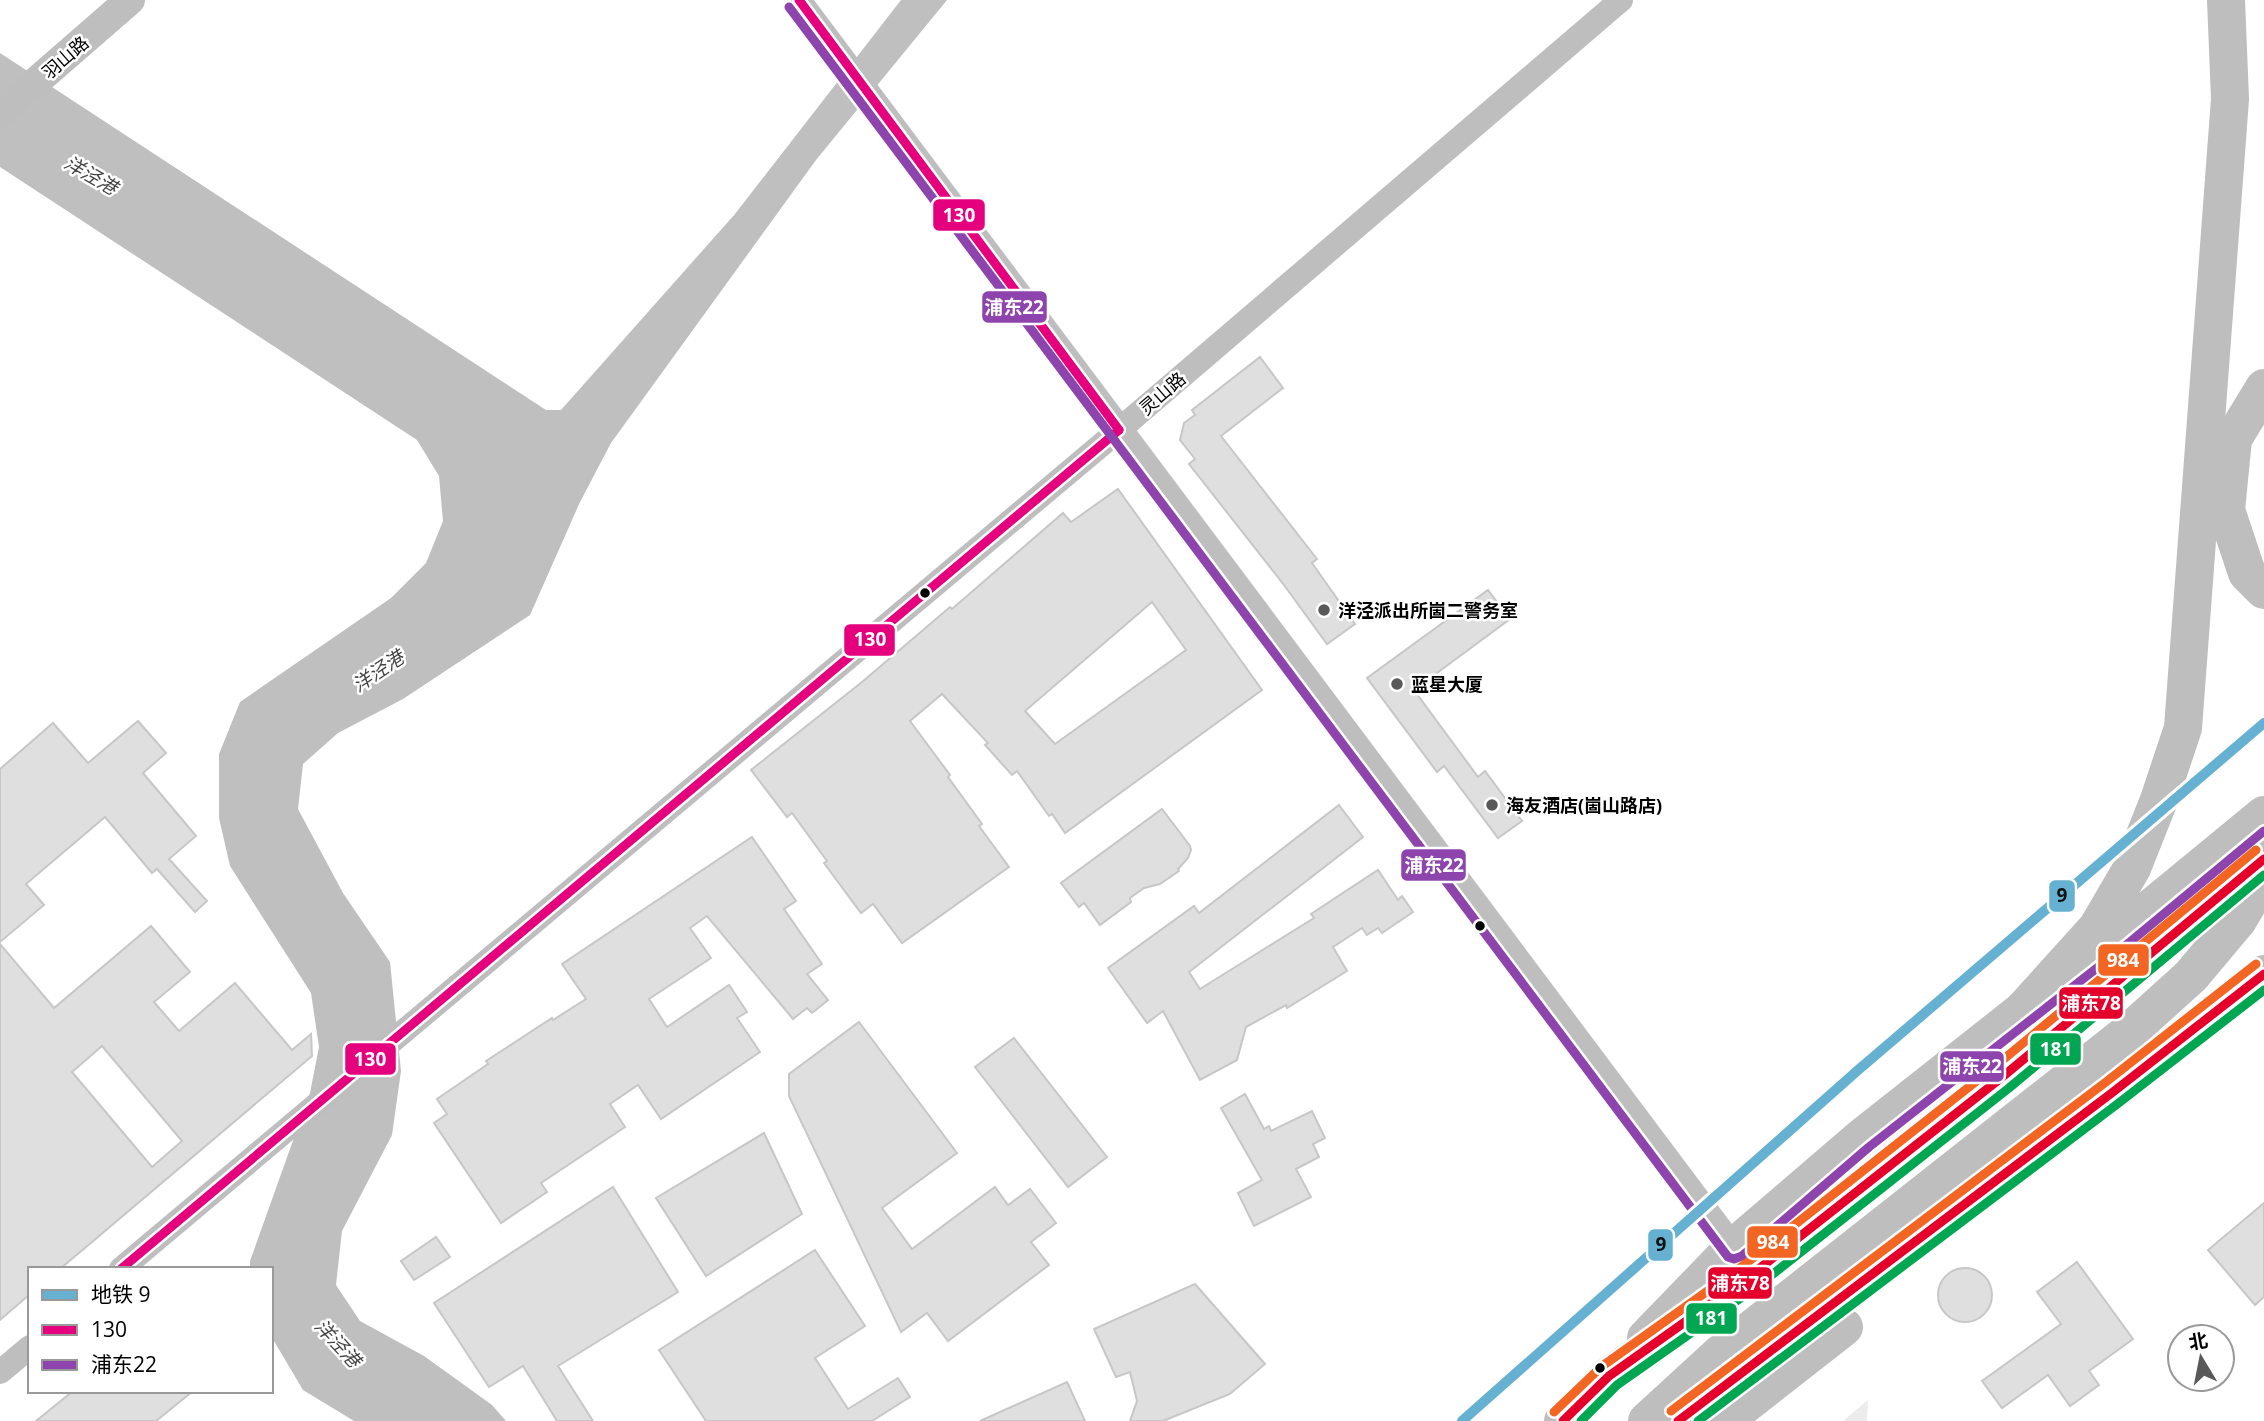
<svg xmlns="http://www.w3.org/2000/svg" width="2264" height="1421" font-family="'Open Sans','Noto Sans SC',sans-serif">
	<style>
		.green { fill: #ececec }
		.water { fill: #bfbfbf }
		.building { fill: #dfdfdf; stroke: #c7c7c7; stroke-width: 2; fill-rule: evenodd }
		.lines { fill: none; stroke-linecap: round; stroke-linejoin: round }
		.minor { stroke: #bebebe; stroke-width: 24 }
		.tertiary { stroke: #bebebe; stroke-width: 30 }
		.primary { stroke: #bebebe; stroke-width: 38 }
		.trunk { stroke: #bebebe; stroke-width: 38 }
		.bus-1-casing { stroke: #fff; stroke-width: 14 }
		.bus-2-casing { stroke: #fff; stroke-width: 14 }
		.bus-3-casing { stroke: #fff; stroke-width: 14 }
		.bus-4-casing { stroke: #fff; stroke-width: 14 }
		.bus-5-casing { stroke: #fff; stroke-width: 14 }
		.bus-1 { stroke: #e5007d; stroke-width: 9 }
		.bus-2 { stroke: #8e44ad; stroke-width: 9 }
		.bus-3 { stroke: #e4002b; stroke-width: 9 }
		.bus-4 { stroke: #00a651; stroke-width: 9 }
		.bus-5 { stroke: #f26522; stroke-width: 9 }
		.metro-1-casing { stroke: #fff; stroke-width: 16 }
		.metro-1 { stroke: #66b1d1; stroke-width: 10 }
		.bus-dot { fill: #000; stroke: #fff; stroke-width: 2.5 }
		.poi-dot { fill: #595959; stroke: #fff; stroke-width: 2.5 }
		.labels { text-anchor: middle; dominant-baseline: central; stroke-width: 5; stroke-linejoin: round; paint-order: stroke }
		.street-label { font-size: 18px; fill: #000; stroke: #fff }
		.poi-label { font-size: 18px; font-weight: bold; fill: #000; stroke: #fff; text-anchor: start }
		.water-label { font-size: 19px; font-style: italic; fill: #444; stroke: #fff }
		.line-badge { stroke: #fff; stroke-width: 2.5 }
		.badge-label { font-size: 19px; text-anchor: middle; font-weight: bold; fill: #fff }
		.pale-badge-label { font-size: 19px; text-anchor: middle; font-weight: bold; fill: #111 }
	</style>
	<rect width="100%" height="100%" fill="#fff"/>
	<!-- green -->
	<polygon class="green" points="1868,1400 1867,1421 1843,1421"/>
	<!-- water -->
	<polygon class="water" points="901,0 947,0 816,160 611,443 580,502 530,615 403,699 338,733 303,764 298,809 343,893 390,962 401,1071 392,1135 342,1231 336,1285 360,1321 424,1356 492,1405 506,1421 354,1421 303,1390 271,1336 271,1269 250,1269 250,1261 310,1093 319,1047 311,993 230,866 219,818 219,754 240,702 391,598 426,563 443,521 439,476 417,440 0,167 0,53 546,410 561,410 735,214"/>
	<!-- building -->
	<g class="building">
		<polygon points="1260,357 1283,388 1221,436 1317,559 1312,563 1355,624 1327,644 1284,585 1189,464 1195,459 1180,440 1184,423 1195,415 1192,410"/>
		<path d="M1118,489L1262,690L1065,833L1052,814L1049,816L1017,771L1012,775L985,745L988,743L942,694L910,721L950,775L948,777L982,824L979,826L1009,867L902,943L873,904L861,913L824,863L827,861L792,813L787,817L751,770L862,682L950,607L952,609L1063,513L1071,522ZM1152,602L1186,650L1055,744L1025,711Z"/>
		<polygon points="1488,590 1510,619 1414,690 1478,777 1485,771 1522,821 1498,838 1444,766 1437,772 1367,678"/>
		<polygon points="138,721 166,753 143,773 196,836 169,859 207,901 195,912 157,869 152,873 105,817 26,884 44,905 0,942 0,769 53,723 88,763"/>
		<polygon points="1339,805 1363,837 1189,972 1200,989 1314,918 1311,914 1378,870 1398,900 1402,896 1413,912 1382,933 1378,928 1367,935 1362,928 1333,947 1347,971 1287,1008 1286,1005 1246,1027 1237,1060 1200,1080 1163,1011 1147,1023 1108,968 1194,906 1199,913"/>
		<polygon points="1162,809 1190,846 1191,850 1188,858 1178,869 1179,871 1160,884 1144,888 1130,898 1131,902 1100,925 1084,903 1079,907 1061,883"/>
		<polygon points="752,837 796,901 784,909 822,964 807,974 828,1000 812,1013 807,1008 793,1019 707,916 690,928 711,958 649,999 667,1027 729,985 747,1012 737,1018 760,1052 661,1119 638,1085 610,1104 625,1127 541,1183 547,1192 501,1223 434,1123 447,1114 437,1099 488,1064 486,1061 552,1018 553,1020 586,999 562,964"/>
		<path d="M151,926L190,972L154,1002L179,1031L235,983L292,1050L311,1034L312,1056L60,1269H30V1294L0,1320V944L54,1008ZM102,1046L182,1141L152,1167L72,1072Z"/>
		<polygon points="859,1022 957,1153 882,1208 912,1249 995,1187 1008,1205 1030,1189 1056,1223 1031,1242 1049,1265 948,1341 927,1313 901,1332 789,1096 789,1074"/>
		<polygon points="1014,1038 1107,1157 1068,1187 975,1067"/>
		<polygon points="1245,1094 1264,1129 1269,1126 1271,1131 1312,1111 1325,1138 1313,1144 1319,1157 1296,1169 1311,1197 1254,1226 1238,1193 1262,1180 1221,1108"/>
		<polygon points="764,1133 802,1214 706,1276 656,1198"/>
		<polygon points="613,1187 678,1292 558,1366 593,1421 557,1421 523,1366 489,1387 434,1303"/>
		<polygon points="2264,1203 2264,1297 2255,1305 2208,1250"/>
		<polygon points="436,1237 450,1257 414,1280 401,1261"/>
		<polygon points="815,1250 865,1326 815,1358 848,1409 898,1378 910,1397 872,1421 706,1421 659,1350"/>
		<polygon points="2077,1262 2133,1339 2089,1371 2099,1385 2070,1406 2048,1375 2002,1408 1982,1381 2061,1324 2037,1292"/>
		<circle cx="1965" cy="1295" r="27"/>
		<polygon points="1195,1284 1265,1364 1230,1394 1163,1421 1130,1421 1137,1401 1130,1372 1116,1377 1094,1329"/>
		<polygon points="1067,1382 1085,1421 980,1421"/>
		<polygon points="73,1391 193,1391 156,1421 36,1421"/>
	</g>
	<g class="lines">
		<!-- minor -->
		<g class="minor">
			<polyline points="799,0 1734,1247"/>
			<polyline points="121,1269 1119,430 1621,0"/>
			<polyline points="0,1372 30,1347"/>
		</g>
		<!-- tertiary -->
		<polyline class="tertiary" points="0,113 130,0"/>
		<!-- primary -->
		<g class="primary">
			<polyline points="2090,958 2264,815"/>
			<polyline points="2022,1011 2097,928 2132,868 2159,800 2183,728 2230,99 2226,0"/>
			<polyline points="1646,1338 1734,1247 1861,1138 2042,995"/>
			<polyline points="1678,1421 1691,1410"/>
		</g>
		<!-- trunk -->
		<g class="trunk">
			<polyline points="2264,388 2233,439 2226,510 2247,573 2264,590"/>
			<polyline points="1706,1398 2113,1092 2264,974"/>
			<polyline points="1563,1421 1609,1376 1751,1275 2001,1078 2264,859"/>
			<polyline points="1647,1421 1720,1354 2129,1032 2191,976 2238,920 2264,876"/>
			<polyline points="1724,1421 1844,1327"/>
		</g>
		<defs>
			<g id="bus-1">
				<polyline points="799,0 1119,430"/>
				<polyline points="121,1269 1119,430"/>
			</g>
			<polyline id="bus-2" points="789,7 1728,1257 1734,1259 1742,1256 1869,1147 2130,942 2264,831"/>
			<g id="bus-3">
				<polyline points="1563,1421 1609,1376 1751,1275 2001,1078 2264,859"/>
				<polyline points="1678,1421 2113,1092 2264,974"/>
			</g>
			<g id="bus-4">
				<polyline points="1581,1421 1617,1385 1759,1285 2009,1088 2264,875"/>
				<polyline points="1698,1421 2120,1102 2264,990"/>
			</g>
			<g id="bus-5">
				<polyline points="1671,1411 2106,1082 2256,964"/>
				<polyline points="1554,1412 1601,1367 1744,1265 1993,1068 2256,850"/>
			</g>
		</defs>
		<!-- bus-1 casing -->
		<use href="#bus-1" class="bus-1-casing"/>
		<!-- bus-2 casing -->
		<use href="#bus-2" class="bus-2-casing"/>
		<!-- bus-3 casing -->
		<use href="#bus-3" class="bus-3-casing"/>
		<!-- bus-4 casing -->
		<use href="#bus-4" class="bus-4-casing"/>
		<!-- bus-5 casing -->
		<use href="#bus-5" class="bus-5-casing"/>
		<!-- bus-1 -->
		<use href="#bus-1" class="bus-1"/>
		<!-- bus-2 -->
		<use href="#bus-2" class="bus-2"/>
		<!-- bus-3 -->
		<use href="#bus-3" class="bus-3"/>
		<!-- bus-4 -->
		<use href="#bus-4" class="bus-4"/>
		<!-- bus-5 -->
		<use href="#bus-5" class="bus-5"/>
		<defs>
			<polyline id="metro-1" points="1462,1421 1857,1071 2264,723"/>
		</defs>
		<!-- metro-1 casing -->
		<use href="#metro-1" class="metro-1-casing"/>
		<!-- metro-1 -->
		<use href="#metro-1" class="metro-1"/>
	</g>
	<!-- markers -->
	<g class="bus-dot">
		<circle cx="925" cy="593" r="6"/>
		<circle cx="1480" cy="926" r="6"/>
		<circle cx="1600" cy="1368" r="6"/>
	</g>
	<g class="poi-dot">
		<circle cx="1324" cy="610" r="7"/>
		<circle cx="1397" cy="684" r="7"/>
		<circle cx="1492" cy="805" r="7"/>
	</g>
	<g class="labels">
		<!-- street labels -->
		<g class="street-label">
			<text transform="translate(65 57) rotate(-41)">羽山路</text>
			<text transform="translate(1162 393) rotate(-41)">灵山路</text>
		</g>
		<!-- poi labels -->
		<g class="poi-label">
			<text x="1338" y="610">洋泾派出所崮二警务室</text>
			<text x="1411" y="684">蓝星大厦</text>
			<text x="1506" y="805">海友酒店(崮山路店)</text>
		</g>
		<!-- water labels -->
		<g class="water-label">
			<text transform="translate(91 175) rotate(30)">洋泾港</text>
			<text transform="translate(378 671) rotate(-34)">洋泾港</text>
			<text transform="translate(338 1343) rotate(47)">洋泾港</text>
		</g>
	</g>
	<g class="line-badge">
		<rect x="932" y="198" width="54" height="34" rx="7" fill="#e5007d"/>
		<rect x="981" y="290" width="67" height="34" rx="7" fill="#8e44ad"/>
		<rect x="843" y="623" width="53" height="34" rx="7" fill="#e5007d"/>
		<rect x="1400" y="848" width="67" height="34" rx="7" fill="#8e44ad"/>
		<rect x="2048" y="879" width="28" height="34" rx="7" fill="#66b1d1"/>
		<rect x="2097" y="943" width="53" height="34" rx="7" fill="#f26522"/>
		<rect x="2058" y="986" width="66" height="34" rx="7" fill="#e4002b"/>
		<rect x="2029" y="1032" width="53" height="34" rx="7" fill="#00a651"/>
		<rect x="344" y="1042" width="53" height="34" rx="7" fill="#e5007d"/>
		<rect x="1939" y="1050" width="66" height="33" rx="7" fill="#8e44ad"/>
		<rect x="1746" y="1225" width="53" height="34" rx="7" fill="#f26522"/>
		<rect x="1647" y="1228" width="27" height="34" rx="7" fill="#66b1d1"/>
		<rect x="1707" y="1266" width="66" height="34" rx="7" fill="#e4002b"/>
		<rect x="1685" y="1302" width="53" height="33" rx="7" fill="#00a651"/>
	</g>
	<g class="badge-label">
		<text x="959" y="222">130</text>
		<text x="1014" y="314">浦东22</text>
		<text x="870" y="646">130</text>
		<text x="1434" y="872">浦东22</text>
		<text x="2123" y="967">984</text>
		<text x="2091" y="1010">浦东78</text>
		<text x="2056" y="1056">181</text>
		<text x="370" y="1066">130</text>
		<text x="1972" y="1073">浦东22</text>
		<text x="1773" y="1249">984</text>
		<text x="1740" y="1290">浦东78</text>
		<text x="1711" y="1325">181</text>
	</g>
	<g class="pale-badge-label">
		<text x="2062" y="902">9</text>
		<text x="1661" y="1251">9</text>
	</g>
	<!-- legend -->
	<rect x="28" y="1267" width="245" height="126" fill="#ffffff" stroke="#999999" stroke-width="2"/>
	<rect x="42" y="1290" width="35" height="10" fill="#66b1d1" stroke="#999999" stroke-width="2"/>
	<text x="91" y="1302" font-size="21" fill="#000000">地铁 9</text>
	<rect x="42" y="1325" width="35" height="10" fill="#e5007d" stroke="#999999" stroke-width="2"/>
	<text x="91" y="1337" font-size="21" fill="#000000">130</text>
	<rect x="42" y="1360" width="35" height="10" fill="#8e44ad" stroke="#999999" stroke-width="2"/>
	<text x="91" y="1372" font-size="21" fill="#000000">浦东22</text>
	<!-- north arrow -->
	<g transform="translate(2201 1358) rotate(350)"><circle r="33" fill="#ffffff" stroke="#999999" stroke-width="2"/>
	<path d="M0-5L12 26L0 18L-12 26Z" fill="#595959"/>
	<text y="-10" font-size="19" font-weight="bold" text-anchor="middle" fill="#000000">北</text>
	</g>
</svg>
